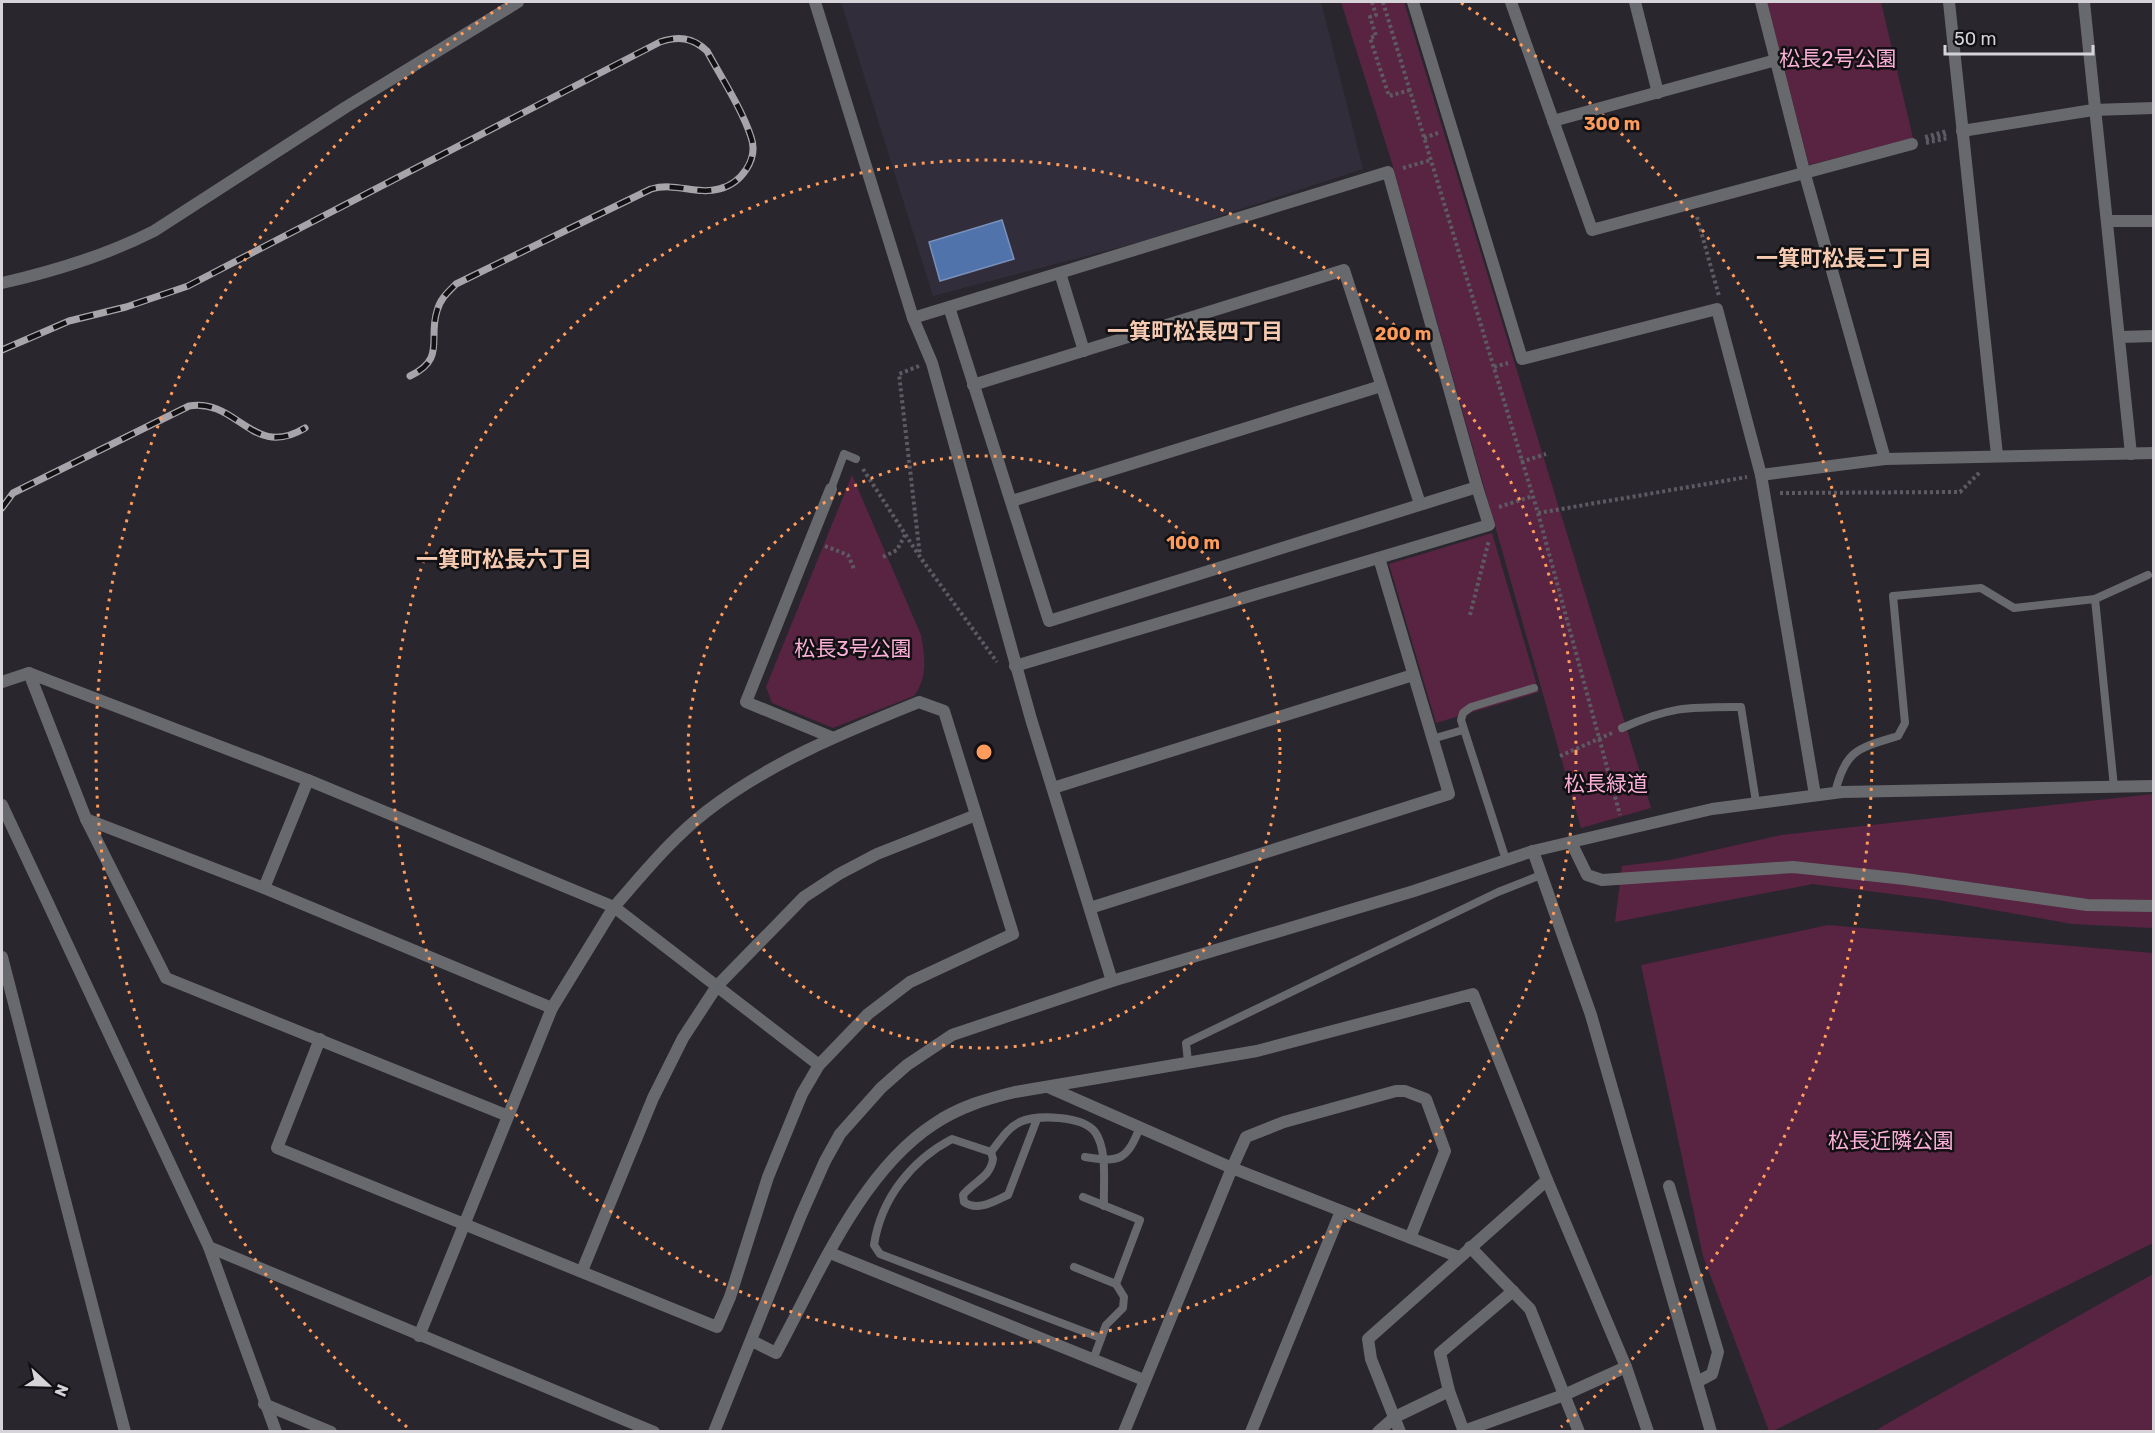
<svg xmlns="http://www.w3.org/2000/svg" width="2155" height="1433" font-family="Rubik,'Noto Sans JP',sans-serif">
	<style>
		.built { fill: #322d3a }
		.green { fill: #582442 }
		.water { fill: #5173ac; stroke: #7990ba; stroke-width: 1.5 }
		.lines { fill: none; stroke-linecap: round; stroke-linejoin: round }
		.path { stroke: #5d5a62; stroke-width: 4; stroke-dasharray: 3 3; stroke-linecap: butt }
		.service { stroke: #68696d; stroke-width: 8 }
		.minor { stroke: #68696d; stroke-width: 12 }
		.tertiary { stroke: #68696d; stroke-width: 12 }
		.rail-casing { stroke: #a7a5aa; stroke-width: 7 }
		.rail { stroke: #111013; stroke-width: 4.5; stroke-dasharray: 14; stroke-linecap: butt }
		.ring { fill: none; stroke: #ff9b5b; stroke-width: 3; stroke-dasharray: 3 6 }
		.labels { text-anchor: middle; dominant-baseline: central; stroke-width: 5; stroke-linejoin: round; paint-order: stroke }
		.park-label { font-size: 21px; fill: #fcb0d8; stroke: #111013 }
		.neighbourhood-label { font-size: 22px; font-weight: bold; fill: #f5cab1; stroke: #111013 }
		.centre { fill: #ff9b5b; stroke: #111013; stroke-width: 3 }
		.ring-label { font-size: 18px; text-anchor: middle; font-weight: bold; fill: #ff9b5b; stroke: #111013; stroke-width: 5; stroke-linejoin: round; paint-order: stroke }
	</style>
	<rect width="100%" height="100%" fill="#29262e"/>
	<!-- built -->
	<polygon class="built" points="841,2 1321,2 1363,169 1144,241 933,296"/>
	<!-- green -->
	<g class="green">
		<polygon points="1341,2 1404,2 1651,808 1581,828 1391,160"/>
		<polygon points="1767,2 1881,2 1913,138 1809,165"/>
		<path d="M852,475L921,635C925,657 928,677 914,696L833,728L772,703L766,687Z"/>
		<polygon points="1492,533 1539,692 1436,723 1389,564"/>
		<polygon points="2153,794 2153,928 2072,924 1938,900 1813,884 1615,922 1622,866 1670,860 1781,835"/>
		<polygon points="1828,925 2153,953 2153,1243 1773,1431 1769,1431 1703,1256 1641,965"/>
		<polygon points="2153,1274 2153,1431 1876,1431 1883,1426"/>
	</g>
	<!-- water -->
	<polygon class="water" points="1002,220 1014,259 940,281 929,242"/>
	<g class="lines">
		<!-- path -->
		<g class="path">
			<polyline points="1372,2 1376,15 1370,17 1376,36 1370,38 1389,96 1410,90"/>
			<polyline points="1383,2 1538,513 1620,815"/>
			<polyline points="1925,137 1947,131"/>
			<polyline points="1424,138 1438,133"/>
			<polyline points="1926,140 1947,134"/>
			<polyline points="1926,143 1948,138"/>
			<polyline points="1403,168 1431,160"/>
			<polyline points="1697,217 1719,296"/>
			<polyline points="919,366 899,374 920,556"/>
			<polyline points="1494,367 1508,363"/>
			<polyline points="1521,462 1546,454"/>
			<polyline points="863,469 920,557 997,662"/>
			<polyline points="1780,493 1960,492 1980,472"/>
			<polyline points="1499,507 1533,496"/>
			<polyline points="1538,513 1747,477"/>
			<polyline points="825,546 848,555 855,571"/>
			<polyline points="883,557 897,550 905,535"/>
			<polyline points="1470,615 1489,540"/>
			<polyline points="1560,756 1612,733"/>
		</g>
		<!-- service -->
		<g class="service">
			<polyline points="831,489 844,454 856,459"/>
			<polyline points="2095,599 2148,575"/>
			<path d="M1622,728C1671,706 1689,707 1741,707L1756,802"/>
			<polyline points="1432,739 1463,730"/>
			<path d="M1835,793C1845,750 1858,748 1898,736L1905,723L1893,596L1981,588L2014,608L2095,599L2114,787"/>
			<polyline points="1506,860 1461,720 1463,713 1471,707 1534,688"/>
			<polyline points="1188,1062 1186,1043 1498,892 1541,875"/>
			<path d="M1037,1119L1008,1195C994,1201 978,1212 964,1202L963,1195C974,1181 990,1178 993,1159L991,1152L952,1139C912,1160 881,1198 874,1245L880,1254L1101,1338"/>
			<path d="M991,1152C1000,1141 1007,1128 1020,1122C1037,1114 1083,1116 1095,1132C1108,1150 1103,1185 1104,1206"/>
			<path d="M1085,1157C1120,1163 1127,1160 1140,1127"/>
			<polyline points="1083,1197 1140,1220 1116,1284 1124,1297 1123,1308 1106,1325 1093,1360"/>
			<polyline points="1074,1267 1116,1284"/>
		</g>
		<!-- minor -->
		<g class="minor">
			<polyline points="1413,2 1522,359 1717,309 1761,475 1815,795"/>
			<polyline points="1511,2 1592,230 1912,144"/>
			<polyline points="1635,2 1658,93"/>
			<polyline points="1761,2 1804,171 1885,459"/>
			<polyline points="2084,2 2131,454"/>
			<polyline points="1553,121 1776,60"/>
			<polyline points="1962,131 2093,110 2154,108"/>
			<polyline points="2108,221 2154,221"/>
			<polyline points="1060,273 1084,351"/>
			<polyline points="913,318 1388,172 1477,487 1049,621 949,307"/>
			<polyline points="2120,337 2154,336"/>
			<polyline points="973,385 1344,270 1420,504"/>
			<polyline points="831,489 746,702 831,737"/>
			<polyline points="1012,501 1381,386"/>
			<polyline points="1015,666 1489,525 1477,487"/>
			<polyline points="29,673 86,819 166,978 508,1116"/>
			<polyline points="1053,788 1413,675"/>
			<polyline points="86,819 264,888 552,1008"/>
			<polyline points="1571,842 1587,875 1602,880 1793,867 1905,879 2087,905 2154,906"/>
			<polyline points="264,888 308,780"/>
			<polyline points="1090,908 1449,794 1379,558"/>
			<polyline points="2,957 125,1432"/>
			<path d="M320,1039L277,1148L717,1327L730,1297L768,1177L802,1094L819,1065L868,1014L910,982L1013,934L944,711L919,702C845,732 770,762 707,811C672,838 643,874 614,907L819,1065"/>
			<polyline points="1048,1087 1232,1168 1124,1432"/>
			<polyline points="1669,1186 1718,1352 1712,1374 1697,1382"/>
			<polyline points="1410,1238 1445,1151 1426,1099 1405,1091 1396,1091 1284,1122 1246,1137 1232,1168 1459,1257"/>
			<polyline points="209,1247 276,1432"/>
			<polyline points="1470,1247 1530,1309 1579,1432"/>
			<polyline points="830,1253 1144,1380"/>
			<polyline points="582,1271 653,1098 683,1038 717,986 804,897 839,874 877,854 976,815"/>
			<path d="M752,1341L776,1353C817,1278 860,1172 934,1124C959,1107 986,1099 1015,1092L1257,1051L1473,994L1547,1180L1626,1367L1648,1432"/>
			<polyline points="264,1404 331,1432"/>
			<polyline points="1464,1431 1564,1395 1626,1367"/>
			<polyline points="1251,1432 1341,1211"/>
			<polyline points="1378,1432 1395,1417 1449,1391"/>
			<polyline points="1400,1432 1371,1359 1368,1339 1547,1180"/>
			<polyline points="1464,1432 1449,1391 1440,1353 1513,1291"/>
		</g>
		<!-- tertiary -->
		<g class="tertiary">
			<polyline points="815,2 913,318 932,363 1031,719 1112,981"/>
			<polyline points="1949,2 1997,455"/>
			<path d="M2,283C55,271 105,256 154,231L346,107L518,2"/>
			<polyline points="1761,475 1885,459 2154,453"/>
			<polyline points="2,682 29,673 308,780 614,907 552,1008 419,1336"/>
			<polyline points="2,805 209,1247 654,1432"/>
			<polyline points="1533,851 1591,1015 1711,1432"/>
			<polyline points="714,1432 801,1215 825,1161 840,1134 881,1088 907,1065 952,1035 1112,981 1414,891 1533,851 1712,809 1842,792 2154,786"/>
		</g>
		<defs>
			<g id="rail">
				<path d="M2,350L69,321L126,307L188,286L660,42C678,36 692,37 707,51C721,77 742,109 751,137C759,159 741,184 719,189C695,195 676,182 651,189L456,284C448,292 440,299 437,311C428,339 446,359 410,376"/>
				<path d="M2,508L13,493L189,406C238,398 252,460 305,428"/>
			</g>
		</defs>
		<!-- rail casing -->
		<use href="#rail" class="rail-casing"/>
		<!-- rail -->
		<use href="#rail" class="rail"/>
	</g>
	<!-- distance rings -->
	<g class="ring">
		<circle cx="984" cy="752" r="296"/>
		<circle cx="984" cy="752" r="592"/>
		<path d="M407 1427A888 888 0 0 1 507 3M1461 3A888 888 0 0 1 1561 1427"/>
	</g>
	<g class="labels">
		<!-- park labels -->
		<g class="park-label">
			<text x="1838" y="58">松長2号公園</text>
			<text x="853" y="648">松長3号公園</text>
			<text x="1606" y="783">松長緑道</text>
			<text x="1891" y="1140">松長近隣公園</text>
		</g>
		<!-- neighbourhood labels -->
		<g class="neighbourhood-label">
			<text x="1844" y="258">一箕町松長三丁目</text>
			<text x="1195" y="331">一箕町松長四丁目</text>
			<text x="504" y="559">一箕町松長六丁目</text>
		</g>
	</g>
	<circle cx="984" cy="752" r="9" class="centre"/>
	<g class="ring-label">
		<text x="1612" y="130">300 m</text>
		<text x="1403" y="340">200 m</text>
		<text x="1193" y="549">100 m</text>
	</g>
	<!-- border -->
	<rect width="2155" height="1433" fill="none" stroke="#d6d4d9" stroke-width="6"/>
	<!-- north arrow -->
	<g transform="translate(48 1385) rotate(112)" stroke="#111013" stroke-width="4.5" paint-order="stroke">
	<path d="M0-4.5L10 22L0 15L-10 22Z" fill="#d6d4d9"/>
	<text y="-9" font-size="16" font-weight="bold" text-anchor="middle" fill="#d6d4d9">N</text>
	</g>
	<!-- scale -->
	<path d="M1945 45v9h148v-9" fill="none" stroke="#d6d4d9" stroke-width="3"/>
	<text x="1954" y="45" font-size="18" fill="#d6d4d9" stroke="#111013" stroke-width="4.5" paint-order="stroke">50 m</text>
</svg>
